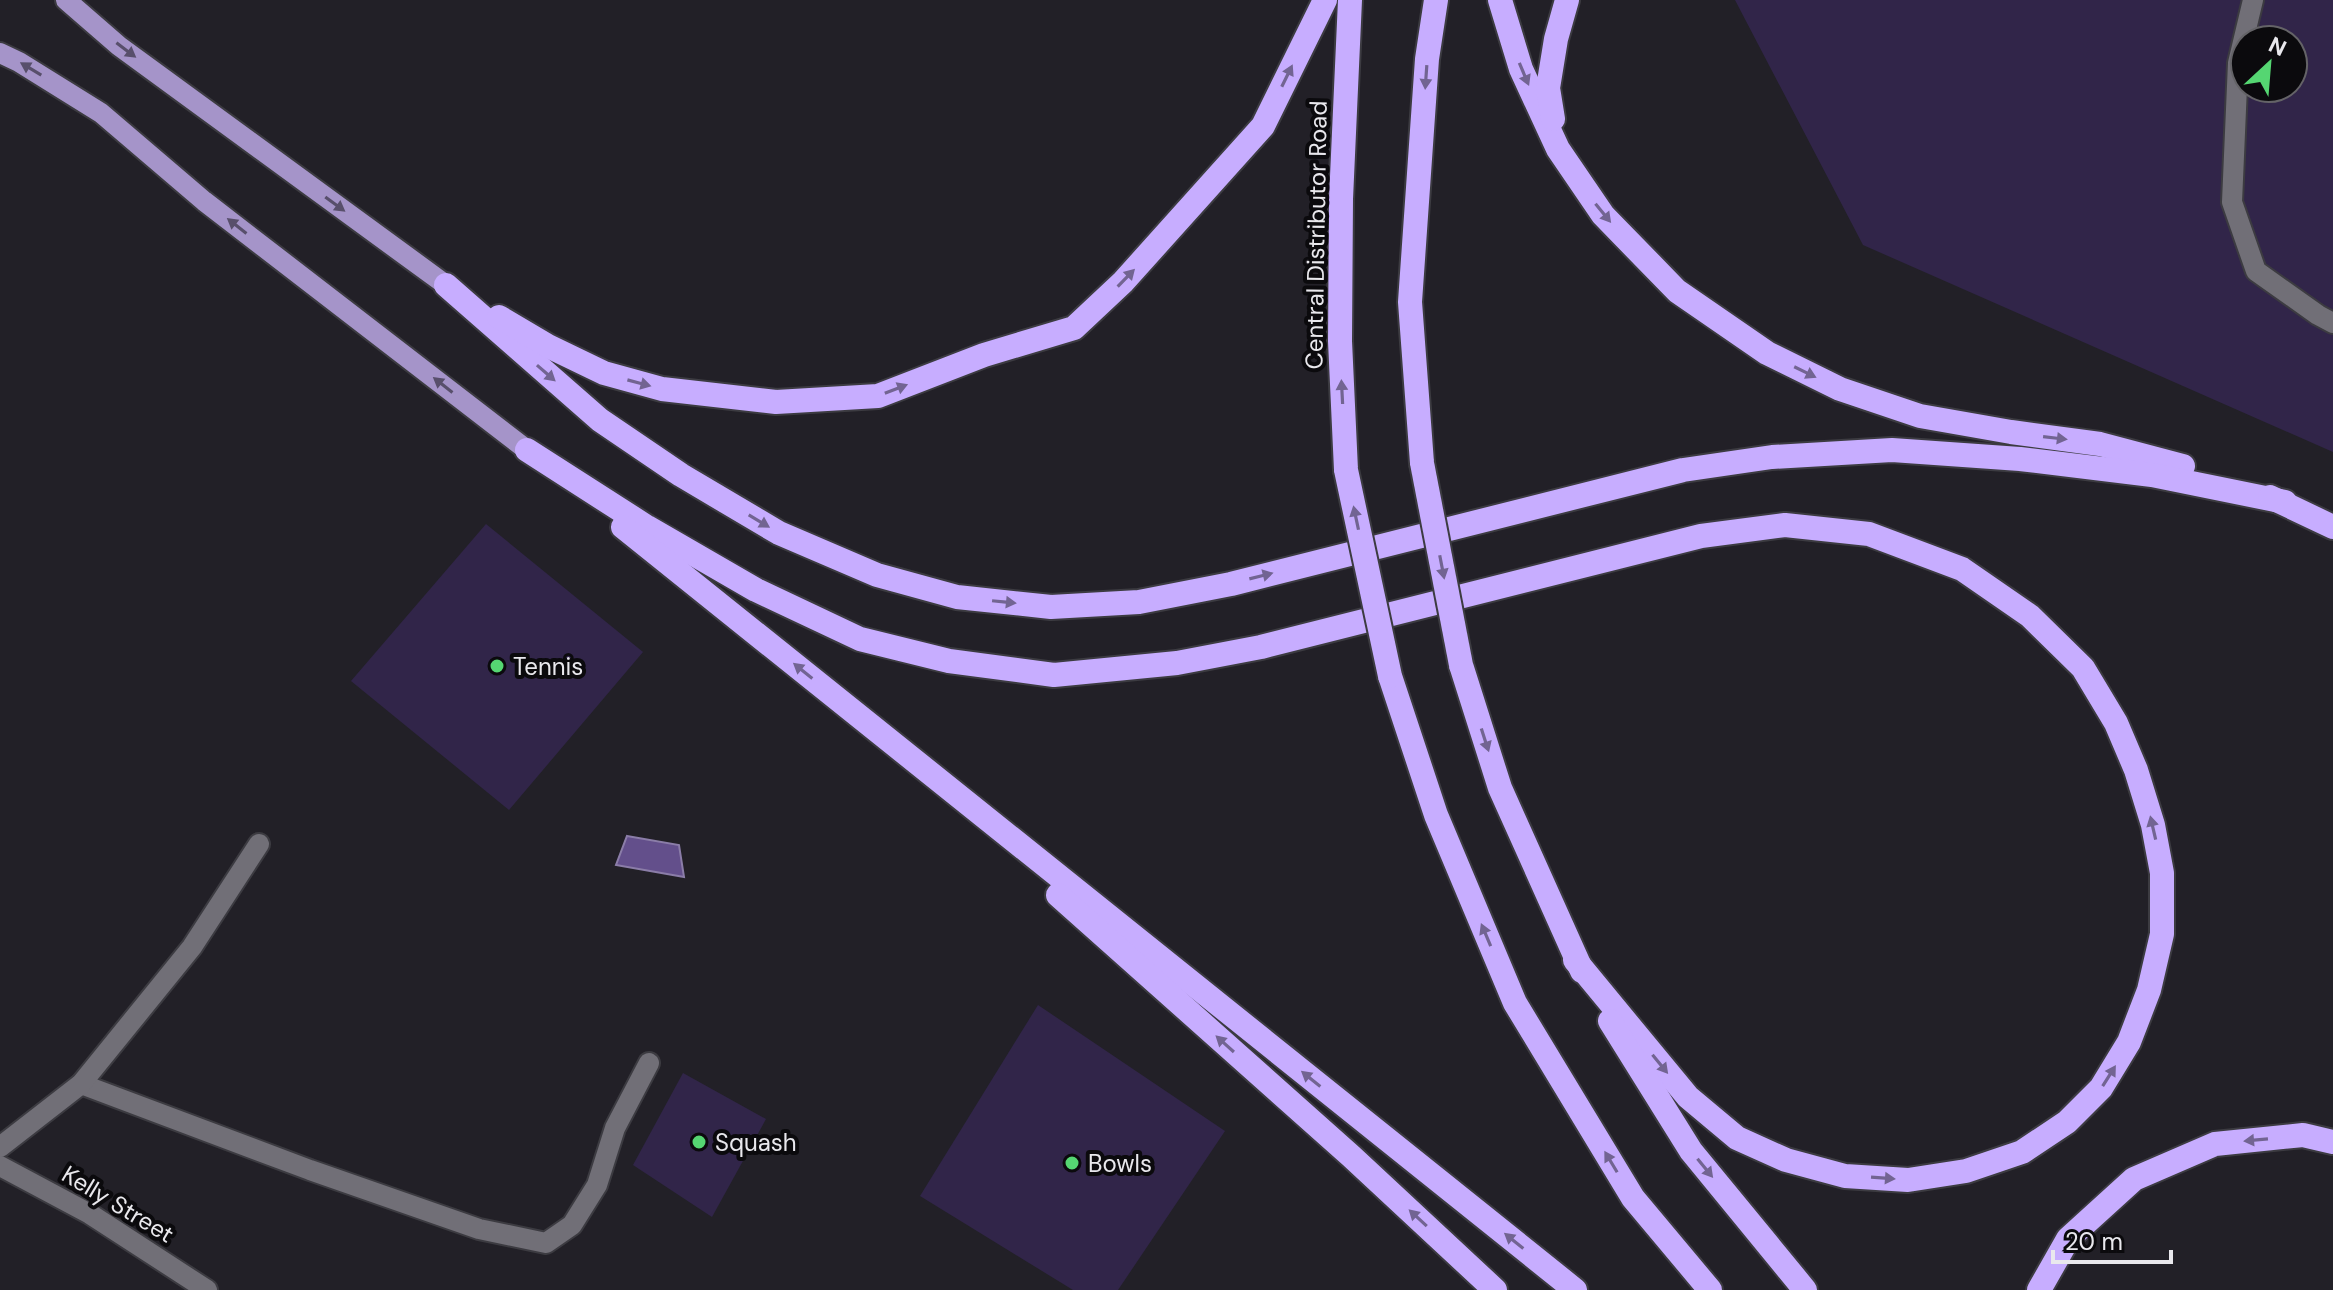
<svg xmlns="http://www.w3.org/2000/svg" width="2333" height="1290" font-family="'DM Sans',sans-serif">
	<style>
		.green { fill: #312549; fill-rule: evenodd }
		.water { fill: #634f8b; stroke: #8b7da8; stroke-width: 2 }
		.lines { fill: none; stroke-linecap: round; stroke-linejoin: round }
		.lane-casing { stroke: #3c3b41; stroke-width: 24 }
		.street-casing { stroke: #3c3b41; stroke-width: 24 }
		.primary-casing { stroke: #3c3b41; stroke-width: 24 }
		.highway-casing { stroke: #3c3b41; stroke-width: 28 }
		.lane { stroke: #716f77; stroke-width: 20 }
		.street { stroke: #716f77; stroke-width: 20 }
		.primary { stroke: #a594c9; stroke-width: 20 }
		.highway { stroke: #c7adff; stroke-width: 24 }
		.highway-bridge-casing { stroke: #3c3b41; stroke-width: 28; stroke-linecap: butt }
		.highway-bridge { stroke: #c7adff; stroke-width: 24 }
		.oneway { fill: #584f6b }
		.oneway2 { fill: #726492 }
		.poi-dot { fill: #55d672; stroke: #0b0a0d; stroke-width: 3 }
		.labels { text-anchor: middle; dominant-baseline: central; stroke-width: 8; stroke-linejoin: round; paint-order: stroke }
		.street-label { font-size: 24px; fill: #e9e8ed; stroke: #0b0a0d }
		.poi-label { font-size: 24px; fill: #e9e8ed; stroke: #0b0a0d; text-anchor: start }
	</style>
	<rect width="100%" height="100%" fill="#222027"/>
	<!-- green -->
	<g class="green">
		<path d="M1735,0H2333V452L1863,245ZM2245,40H2293V88H2245Z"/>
		<polygon points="486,524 643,652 509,810 351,681"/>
		<polygon points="1038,1005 1225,1131 1118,1290 1073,1290 920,1196"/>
		<polygon points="683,1073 766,1119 712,1217 633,1165"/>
	</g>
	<!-- water -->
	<polygon class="water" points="627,836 679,845 684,877 616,865"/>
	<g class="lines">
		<defs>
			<g id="lane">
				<polyline points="2253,0 2238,63 2232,202 2256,271 2318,315 2333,323"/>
				<polyline points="81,1084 310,1170 479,1229 546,1243 572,1225 597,1185 615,1128 649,1063"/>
				<polyline points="0,1147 81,1084 192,947 259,844"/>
			</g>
			<polyline id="street" points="0,1166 90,1214 207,1290"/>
			<g id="primary">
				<polyline points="66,0 119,46 446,285"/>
				<polyline points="0,53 19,62 101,113 204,201 527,450"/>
			</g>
			<g id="highway">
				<polyline points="1500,0 1521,69 1558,149 1603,215 1677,291 1767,353 1840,389 1920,416 2011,432 2100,444 2183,466"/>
				<polyline points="1553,119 1548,88 1556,39 1567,0"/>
				<polyline points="446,285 600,420 681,475 779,533 877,575 957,597 1051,607 1139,602 1231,584 1683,470 1772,457 1892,450 2020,459 2152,475 2285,502"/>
				<polyline points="499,317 548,346 604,373 662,389 776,402 878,396 984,355 1074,328 1123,282 1263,126 1325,0"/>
				<polyline points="527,450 647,527 756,590 860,639 949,661 1054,675 1177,663 1261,647 1701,536 1785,525 1869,534 1962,569 2030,616 2083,668 2116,723 2136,770 2153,825 2162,873 2162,934 2149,990 2129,1042 2101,1088 2067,1122 2022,1152 1966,1171 1908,1180 1845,1176 1786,1160 1737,1138 1688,1097 1575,960"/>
				<polyline points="1422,463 1410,302 1427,59 1436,0"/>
				<polyline points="1346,470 1340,341 1341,199 1350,0"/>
				<polyline points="2270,497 2333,527"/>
				<polyline points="623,527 1575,1290"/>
				<polyline points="1461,665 1500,788 1582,971"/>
				<polyline points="1390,676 1436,815 1515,1003 1633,1198 1710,1290"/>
				<polyline points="1058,895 1351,1156 1495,1290"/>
				<polyline points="1610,1021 1691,1151 1805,1290"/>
				<polyline points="2039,1290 2068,1239 2134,1179 2215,1144 2303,1135 2333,1142"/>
			</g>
		</defs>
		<!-- lane casing -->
		<use href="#lane" class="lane-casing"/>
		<!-- street casing -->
		<use href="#street" class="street-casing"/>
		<!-- primary casing -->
		<use href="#primary" class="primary-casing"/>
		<!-- highway casing -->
		<use href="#highway" class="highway-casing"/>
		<!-- lane -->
		<use href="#lane" class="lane"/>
		<!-- street -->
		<use href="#street" class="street"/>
		<!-- primary -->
		<use href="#primary" class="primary"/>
		<!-- highway -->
		<use href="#highway" class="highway"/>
		<defs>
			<g id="highway-bridge">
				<polyline points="1422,463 1461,665"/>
				<polyline points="1346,470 1390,676"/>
			</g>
		</defs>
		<!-- highway-bridge casing -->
		<use href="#highway-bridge" class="highway-bridge-casing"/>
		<!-- highway-bridge -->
		<use href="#highway-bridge" class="highway-bridge"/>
	</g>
	<!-- one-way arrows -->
	<defs><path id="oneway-solid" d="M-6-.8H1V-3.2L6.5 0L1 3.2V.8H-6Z" transform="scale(2)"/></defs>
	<g class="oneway">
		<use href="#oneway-solid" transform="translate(126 50) rotate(37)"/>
		<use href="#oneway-solid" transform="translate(31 69) rotate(-149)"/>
		<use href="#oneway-solid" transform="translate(335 204) rotate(36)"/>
		<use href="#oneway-solid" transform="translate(237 226) rotate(-142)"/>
		<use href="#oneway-solid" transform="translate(443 385) rotate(-142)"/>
	</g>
	<g class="oneway2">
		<use href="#oneway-solid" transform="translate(1524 74) rotate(67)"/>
		<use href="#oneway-solid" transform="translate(1287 76) rotate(-64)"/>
		<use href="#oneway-solid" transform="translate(1426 77) rotate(94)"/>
		<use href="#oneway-solid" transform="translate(1603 213) rotate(51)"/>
		<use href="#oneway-solid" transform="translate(1126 278) rotate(-46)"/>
		<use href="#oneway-solid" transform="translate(1805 372) rotate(26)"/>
		<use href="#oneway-solid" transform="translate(546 373) rotate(41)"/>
		<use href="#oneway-solid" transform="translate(639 383) rotate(15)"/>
		<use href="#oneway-solid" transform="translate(896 389) rotate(-21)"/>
		<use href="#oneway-solid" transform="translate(1342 392) rotate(-93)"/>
		<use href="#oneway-solid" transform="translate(2055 438) rotate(7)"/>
		<use href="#oneway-solid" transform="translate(1356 518) rotate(-102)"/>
		<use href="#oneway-solid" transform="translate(759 521) rotate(31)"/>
		<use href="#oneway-solid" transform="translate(1442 567) rotate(79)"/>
		<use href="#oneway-solid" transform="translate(1261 576) rotate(-14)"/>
		<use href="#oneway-solid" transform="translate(1004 602) rotate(6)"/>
		<use href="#oneway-solid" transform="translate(803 671) rotate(-141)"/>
		<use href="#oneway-solid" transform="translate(1485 740) rotate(72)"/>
		<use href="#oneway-solid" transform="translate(2153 828) rotate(-103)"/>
		<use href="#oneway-solid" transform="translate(1486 935) rotate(-113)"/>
		<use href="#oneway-solid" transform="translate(1225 1044) rotate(-138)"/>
		<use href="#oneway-solid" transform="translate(1660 1064) rotate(51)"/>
		<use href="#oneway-solid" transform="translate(2109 1076) rotate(-58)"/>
		<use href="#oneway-solid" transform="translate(1311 1079) rotate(-141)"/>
		<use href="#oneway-solid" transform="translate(2256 1140) rotate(175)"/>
		<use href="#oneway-solid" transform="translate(1611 1162) rotate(-121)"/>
		<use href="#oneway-solid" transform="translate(1705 1168) rotate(51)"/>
		<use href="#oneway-solid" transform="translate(1883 1178) rotate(4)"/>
		<use href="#oneway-solid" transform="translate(1418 1218) rotate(-137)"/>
		<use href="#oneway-solid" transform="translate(1514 1241) rotate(-141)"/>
	</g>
	<!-- markers -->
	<g class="poi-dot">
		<circle cx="497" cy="666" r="8"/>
		<circle cx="699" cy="1142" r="8"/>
		<circle cx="1072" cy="1163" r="8"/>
	</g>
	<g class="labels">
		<!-- street labels -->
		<g class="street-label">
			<text transform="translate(1316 235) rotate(-89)">Central Distributor Road</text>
			<text transform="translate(118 1204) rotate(31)">Kelly Street</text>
		</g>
		<!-- poi labels -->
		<g class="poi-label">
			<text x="513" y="666">Tennis</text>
			<text x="715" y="1142">Squash</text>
			<text x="1088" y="1163">Bowls</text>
		</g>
	</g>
	<!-- north arrow -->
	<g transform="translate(2269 64) rotate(26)"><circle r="38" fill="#0b0a0d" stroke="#646367" stroke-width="2"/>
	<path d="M0-6L14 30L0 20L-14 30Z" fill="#55d672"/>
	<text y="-12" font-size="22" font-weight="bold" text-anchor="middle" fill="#e9e8ed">N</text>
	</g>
	<!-- scale -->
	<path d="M2053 1250v12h118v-12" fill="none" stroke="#e9e8ed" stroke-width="4"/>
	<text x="2065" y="1250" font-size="24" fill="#e9e8ed" stroke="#0b0a0d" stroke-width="6" paint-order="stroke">20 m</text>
</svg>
